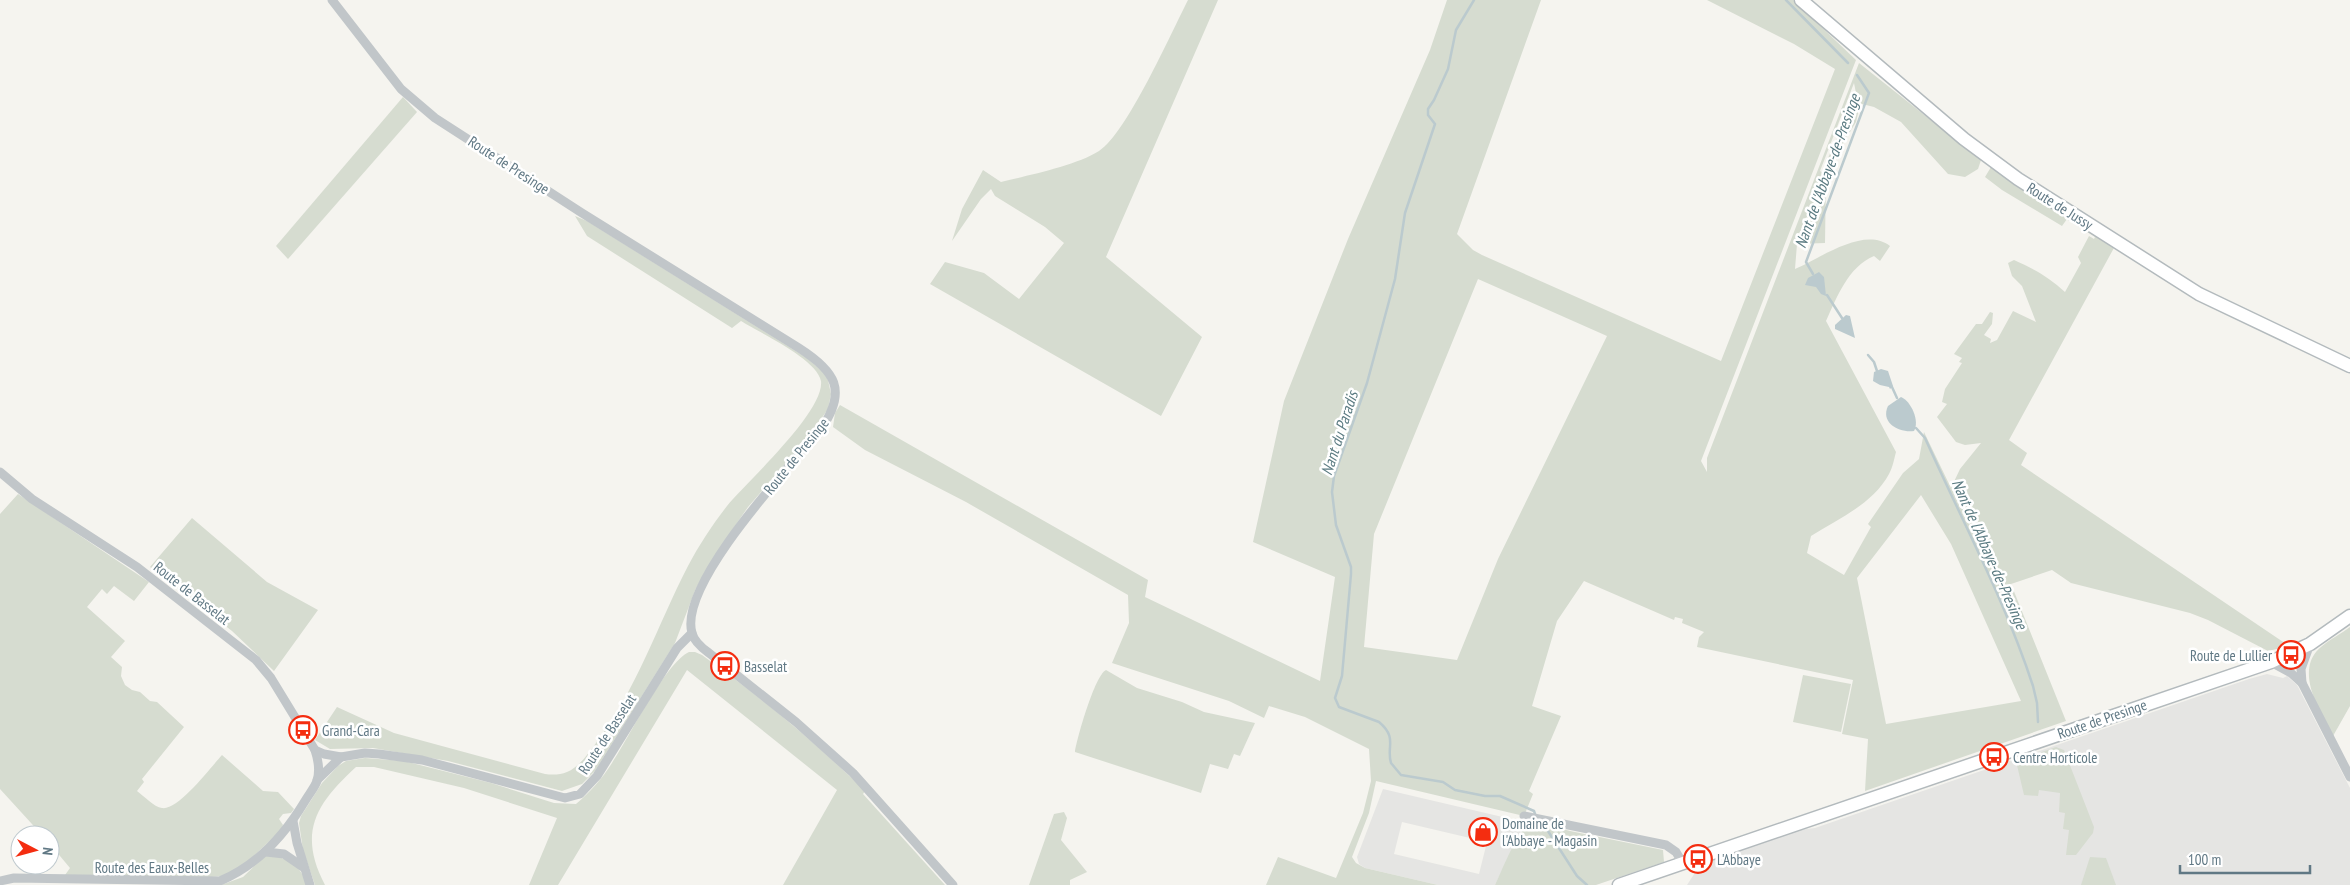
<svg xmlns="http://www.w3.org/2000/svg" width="2350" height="885" font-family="'PT Sans Narrow',sans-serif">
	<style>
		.built { fill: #e5e5e3; fill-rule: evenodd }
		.green { fill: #d6dcd0; fill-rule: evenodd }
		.water { fill: #bbcace }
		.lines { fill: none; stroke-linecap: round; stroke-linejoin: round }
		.stream { stroke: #bbcace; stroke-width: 2.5 }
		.secondary-casing { stroke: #b3babd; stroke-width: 15 }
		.street { stroke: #c1c6c9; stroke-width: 9 }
		.secondary { stroke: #fff; stroke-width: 12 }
		.labels { text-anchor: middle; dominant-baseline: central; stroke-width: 5; stroke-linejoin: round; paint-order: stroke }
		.street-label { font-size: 15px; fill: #607884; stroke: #fff }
		.poi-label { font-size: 15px; fill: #607884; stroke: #fff; text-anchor: start }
		.water-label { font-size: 16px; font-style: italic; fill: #5b7b82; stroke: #fff }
	</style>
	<rect width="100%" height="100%" fill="#f5f4ef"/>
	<!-- built -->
	<g class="built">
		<polygon points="2267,674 2283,678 2287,676 2297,685 2350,788 2350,885 1687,885 1700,865 1799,830 1815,828 2249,679"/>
		<path d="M1383,789L1528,823L1519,836L1495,885H1438L1365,868L1359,864L1357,857ZM1402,822L1487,842L1479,874L1394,854Z"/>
	</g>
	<!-- green -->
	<g class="green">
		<path d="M1188,0H1218L1106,257L1202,337L1161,416L930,284L945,262L984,273L1019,299L1064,243L1045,227L995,196L991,189L981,199L952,241L962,209L983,170L1001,182C1029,175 1075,166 1099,151C1127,133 1171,33 1188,0Z"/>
		<path d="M1447,0H1541L1457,234L1473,250L1482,255L1721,361L1835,69L1794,44L1707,0H1793L1856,60L1701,461L1707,472V458L1859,63L1981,160L1978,169L1965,177L1948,174L1901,122L1874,107L1858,103L1854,83L1820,171L1826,175L1825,243L1797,244L1795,269C1821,258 1864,226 1890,246L1880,261L1874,256C1848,267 1837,297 1826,321L1896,452C1894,459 1893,467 1889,474C1873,504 1838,519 1811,536L1807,553L1844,575L1871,527L1868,524L1903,473L1919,459L1924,432L1951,488L1960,469L1981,443L1965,445L1956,442L1937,417L1947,404L1942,402L1945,389L1962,363L1959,362L1962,358L1954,354L1976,324H1982L1990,312L1993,313L1992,324L1984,335L1991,339L1990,343L1997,340L2013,311L2036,322L2022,286L2012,276L2008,263L2014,260C2034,269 2049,277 2065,292L2081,263L2078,257L2089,236L2094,239L2095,237L2067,219L2062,226L2002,190L1985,177L1991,167L2115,246L2009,440L2027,453L2021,465L2289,646L2268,651L2208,620L2190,613L2071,583L2052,570L2011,584L2066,721L1865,791L1868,739L1842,734L1853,680L1697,647L1699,637L1704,632L1682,623L1683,619L1675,617L1674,620L1584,581L1557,621L1532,706L1561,716L1529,791L1533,794L1524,816L1376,781L1369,813L1352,857L1356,863L1365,868L1438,885H1266L1278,857L1336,878L1363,813L1371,781L1369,749L1305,717L1269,706L1264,718L1229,701L1112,663L1129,623L1128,595L966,502L865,450L833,427L835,413L840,405L1148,580L1145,597L1320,681L1335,577L1253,542L1284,401L1348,239L1430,50ZM1478,279L1607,336L1498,559L1457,660L1364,647L1374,534ZM1921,495L1951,544L2021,701L1886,724L1857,578Z"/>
		<polygon points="403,97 417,112 288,259 276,246"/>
		<polygon points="1853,105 1859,109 1856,122 1833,160 1828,158"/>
		<path d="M575,216L587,221L807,358L824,373L828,380L831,394L828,409L810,435L748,507L726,539L696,588L675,643L595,771L582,784L562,791L448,761L373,748L330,749L315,740L337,707L394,733L545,774C552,775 560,775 567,772C579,767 588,754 596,743C637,689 657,626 688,566C699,545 713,524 727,506C748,481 825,411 821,381C817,359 760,333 741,321L732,328L587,236Z"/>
		<path d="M18,494L149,582L134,601L114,586L107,594L102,589L87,607L125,641L111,657L122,667L121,676L125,685L132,690L140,692L150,701L157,702L184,727L142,779L144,782L137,791C144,796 154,807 162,808C178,811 211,767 222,755L263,791L278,792L294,809L291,813L283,814L279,819L283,825L281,830L241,868L222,876L212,877L65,875L70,868L50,844V835H42L0,789V514Z"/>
		<polygon points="192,518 267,582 318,610 274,671 232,631 150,567"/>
		<path d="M2350,627V706L2333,736C2321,713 2293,670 2321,647C2330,639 2341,634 2350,627Z"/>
		<path d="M689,652H695L702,655C759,696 814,741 865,791L863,794L945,885H783L837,790L687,670L558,885H529L557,818L464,788L374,767H356C317,803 297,832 325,885H315L303,850L299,823L301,816L322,783L338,766L346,761L365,758L404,761L491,783L554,803L576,804C590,792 602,779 612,763C629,738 665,663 689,652Z"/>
		<path d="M1106,670L1137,688L1182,702L1204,712L1255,723L1240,756L1234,754L1228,769L1210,764L1201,793L1075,752C1077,738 1095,675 1106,670Z"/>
		<polygon points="1803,675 1851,684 1841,732 1793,722"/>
		<polygon points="2056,747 2064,750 2094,827 2093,833 2076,855 2066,855 2069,830 2063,829 2065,813 2059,812 2060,793 2039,790 2038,796 2024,795 2016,761"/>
		<polygon points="1064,812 1067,818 1061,840 1087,872 1070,880 1070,885 1029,885 1054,814"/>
		<path d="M1534,821L1570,831L1663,850L1664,862L1596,885H1495C1503,869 1518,827 1534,821Z"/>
		<path d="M265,856C287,856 300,864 307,885H221L243,877Z"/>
		<polygon points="2090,857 2106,858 2116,885 2081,885"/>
	</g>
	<!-- water -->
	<g class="water">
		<polygon points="1819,272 1824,277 1826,296 1821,294 1816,287 1805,285 1808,278"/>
		<polygon points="1846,315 1850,316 1855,338 1835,329 1835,325"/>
		<polygon points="1881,369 1888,371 1893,386 1890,389 1889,387 1880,385 1873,381 1874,372"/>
		<path d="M1901,397C1911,401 1920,421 1914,431C1899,433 1880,423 1888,406Z"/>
	</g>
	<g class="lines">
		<!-- stream -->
		<g class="stream">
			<path d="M1474,0L1456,30L1448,69L1434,100L1428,109V115L1435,124L1405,213L1395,279L1367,383L1334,476L1332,492L1336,525L1351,567V574L1342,676L1335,698L1339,707L1379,722C1398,738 1386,747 1391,763L1401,775L1443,782L1455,790L1485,796H1500L1534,811L1536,817"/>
			<polyline points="1786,0 1848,63"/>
			<polyline points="1813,274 1806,262 1869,93 1857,75"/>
			<polyline points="1827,295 1842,318"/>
			<polyline points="1868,355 1874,362 1877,371"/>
			<polyline points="1892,387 1897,398"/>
			<path d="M1916,428L1925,438C1962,521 2005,600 2033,686L2037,703L2038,722"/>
			<polyline points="1538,822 1546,828 1577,876 1587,885"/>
		</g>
		<defs>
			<g id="secondary">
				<polyline points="1801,0 1964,139 2018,179 2199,294 2350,366"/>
				<polyline points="1619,885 2271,662 2310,644 2350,616"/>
			</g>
		</defs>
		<!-- secondary casing -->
		<use href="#secondary" class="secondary-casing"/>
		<!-- street -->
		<g class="street">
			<path d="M332,0L401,89L435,118L582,213L799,348C835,371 848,390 821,429C790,466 678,584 692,633C694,641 702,648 709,653L796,722L853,773L953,885"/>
			<polyline points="0,472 32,499 137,567 256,660 271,678 315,750 324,754 341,757 365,753 379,754 422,760 565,798 580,794 597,776 677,648 692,633"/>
			<polyline points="2271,662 2291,673 2302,683 2350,777"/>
			<polyline points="2302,683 2301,669 2310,644"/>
			<polyline points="317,780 341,757"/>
			<polyline points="1524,816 1666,845 1676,852 1682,862"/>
			<polyline points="293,821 297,843 310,885"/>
			<polyline points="266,852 284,854 303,867"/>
			<path d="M0,881L14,878L220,881C258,865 284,836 305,801C309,794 315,787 317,781C320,771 318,759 315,750"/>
		</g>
		<!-- secondary -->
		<use href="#secondary" class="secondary"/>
	</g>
	<!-- icons -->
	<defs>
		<symbol id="bus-ring" viewBox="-11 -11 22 22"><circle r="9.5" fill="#fff" stroke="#f42d10" stroke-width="1.5"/><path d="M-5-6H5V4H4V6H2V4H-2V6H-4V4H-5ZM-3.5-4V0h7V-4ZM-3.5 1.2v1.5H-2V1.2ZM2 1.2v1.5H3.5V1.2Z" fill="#f42d10"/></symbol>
		<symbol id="shop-ring" viewBox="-11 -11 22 22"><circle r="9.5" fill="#fff" stroke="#f42d10" stroke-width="1.5"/><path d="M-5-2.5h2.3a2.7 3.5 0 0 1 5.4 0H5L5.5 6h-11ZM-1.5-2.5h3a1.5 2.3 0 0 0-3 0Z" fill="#f42d10"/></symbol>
	</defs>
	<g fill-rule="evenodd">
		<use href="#bus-ring" x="2275" y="639" width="32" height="32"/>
		<use href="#bus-ring" x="709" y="650" width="32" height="32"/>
		<use href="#bus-ring" x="287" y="714" width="32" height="32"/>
		<use href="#bus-ring" x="1978" y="741" width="32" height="32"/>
		<use href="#shop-ring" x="1467" y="816" width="32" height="32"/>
		<use href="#bus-ring" x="1682" y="843" width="32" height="32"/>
	</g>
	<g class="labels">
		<!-- street labels -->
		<g class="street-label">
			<text transform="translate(509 165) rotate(33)">Route de Presinge</text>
			<text transform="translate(2060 206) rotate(32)">Route de Jussy</text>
			<text transform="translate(796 456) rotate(-51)">Route de Presinge</text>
			<text transform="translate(192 593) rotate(38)">Route de Basselat</text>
			<text transform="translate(2102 719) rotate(-19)">Route de Presinge</text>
			<text transform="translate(607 734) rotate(-57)">Route de Basselat</text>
			<text x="152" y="867">Route des Eaux-Belles</text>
		</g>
		<!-- poi labels -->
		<g class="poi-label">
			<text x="2272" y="655" text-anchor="end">Route de Lullier</text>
			<text x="744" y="666">Basselat</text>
			<text x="322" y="730">Grand-Cara</text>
			<text x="2013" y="757">Centre Horticole</text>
			<text x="1502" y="823">Domaine de<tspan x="1502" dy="17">l'Abbaye - Magasin</tspan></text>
			<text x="1717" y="859">L'Abbaye</text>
		</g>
		<!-- water labels -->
		<g class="water-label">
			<text transform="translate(1827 171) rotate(-70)">Nant de l'Abbaye-de-Presinge</text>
			<text transform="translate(1339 433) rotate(-72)">Nant du Paradis</text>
			<text transform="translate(1990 554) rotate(66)">Nant de l'Abbaye-de-Presinge</text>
		</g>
	</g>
	<!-- north arrow -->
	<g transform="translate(35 850) rotate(96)"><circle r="24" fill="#ffffff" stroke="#bfc9ce"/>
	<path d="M0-4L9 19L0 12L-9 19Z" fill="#f42d10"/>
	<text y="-8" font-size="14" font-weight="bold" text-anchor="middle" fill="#607884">N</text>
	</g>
	<!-- scale -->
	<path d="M2180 865v8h130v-8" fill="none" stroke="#607884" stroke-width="2.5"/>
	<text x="2188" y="865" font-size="15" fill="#607884" stroke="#ffffff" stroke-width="4" paint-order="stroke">100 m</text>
</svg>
